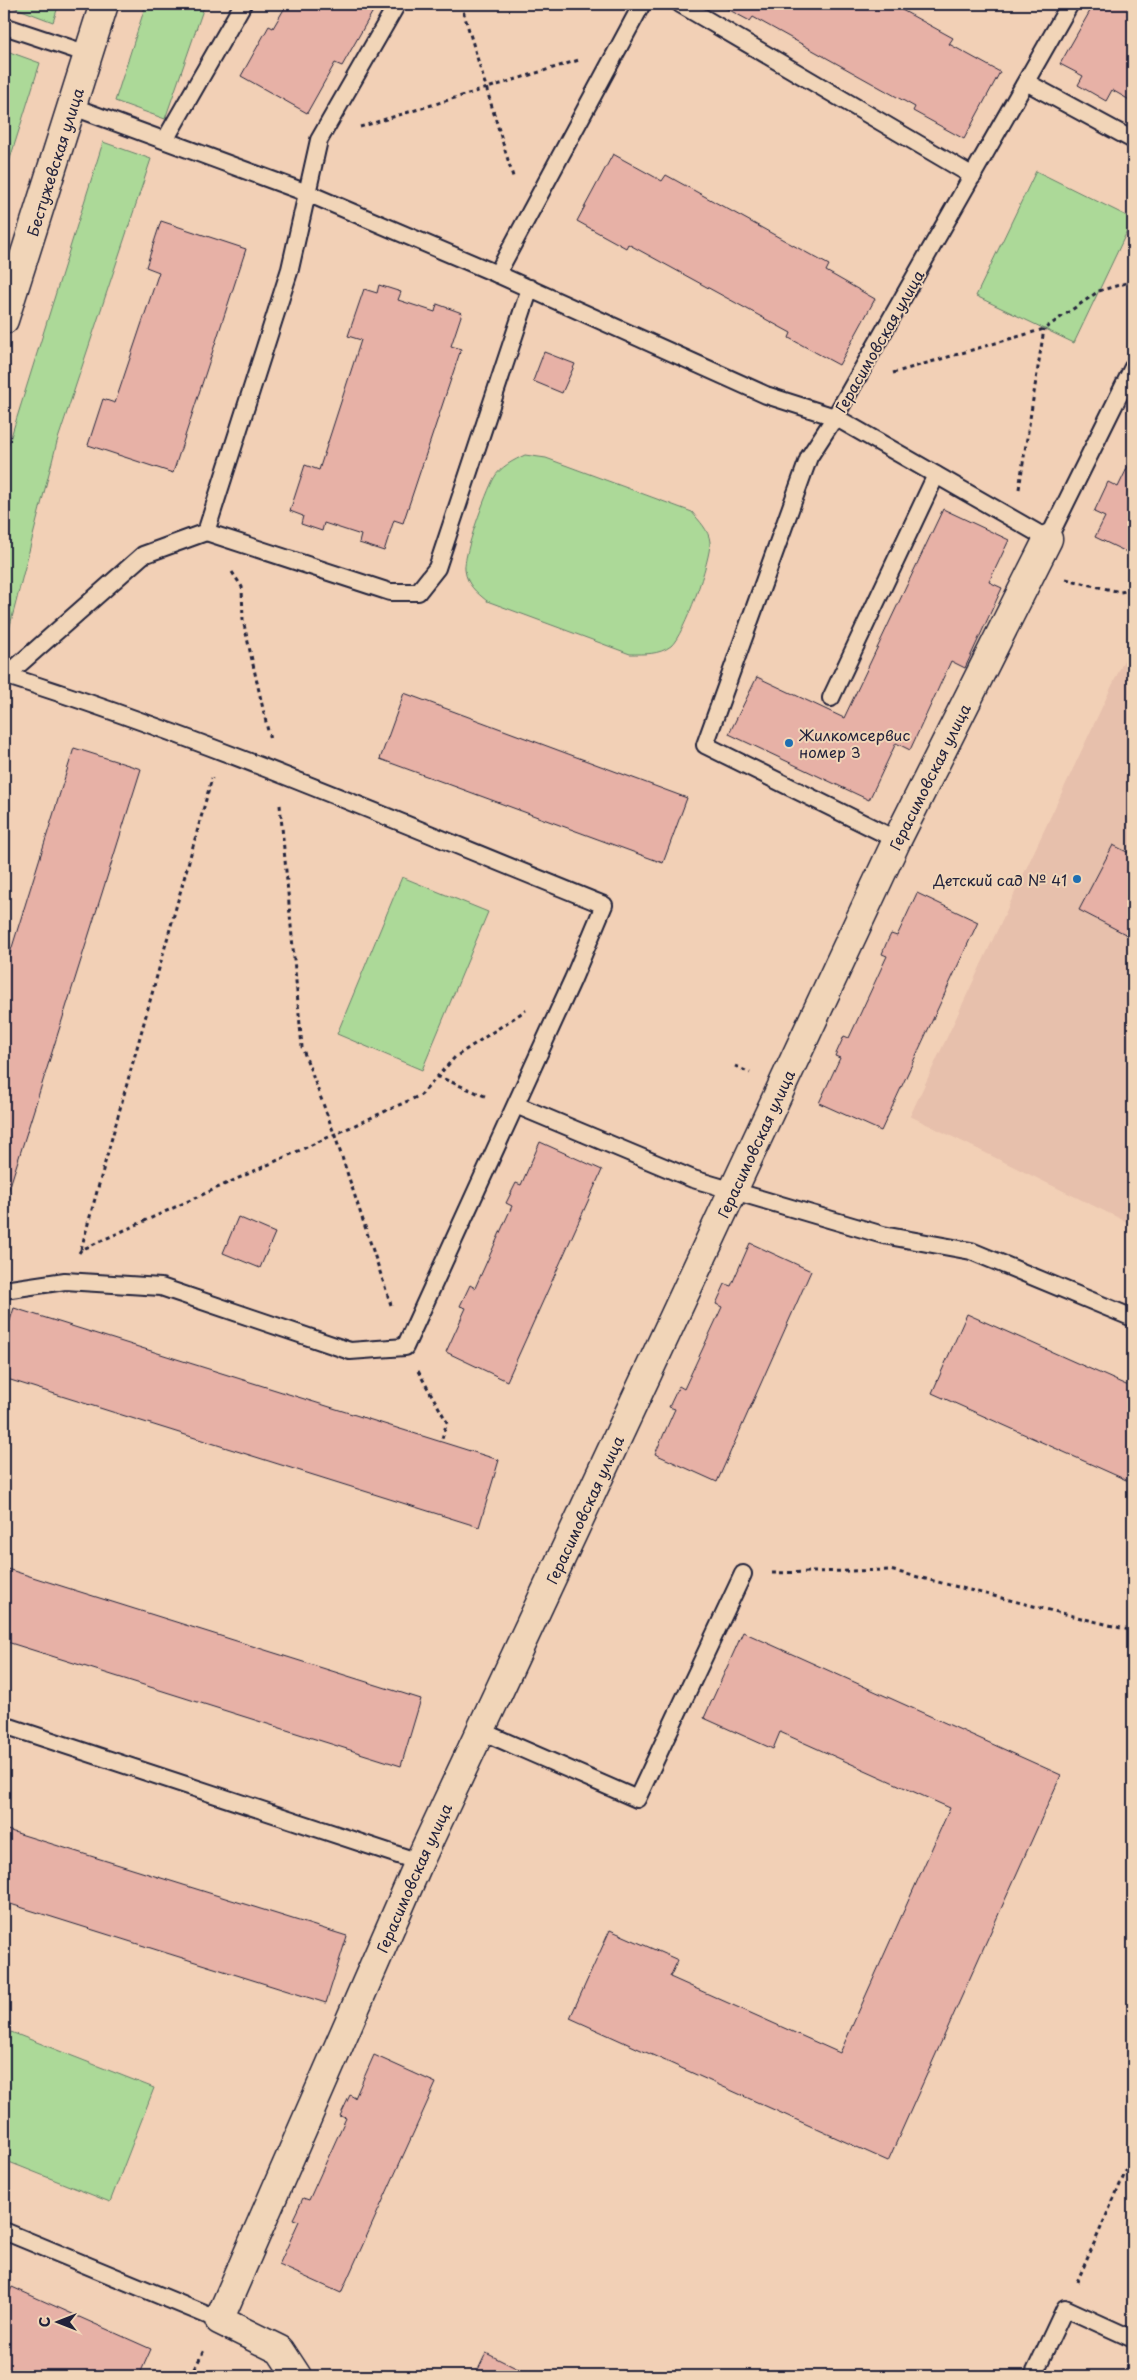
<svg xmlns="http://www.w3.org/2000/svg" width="1137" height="2380" font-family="'Playpen Sans',sans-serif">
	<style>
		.built { fill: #e7c0ac }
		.green { fill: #acd998; stroke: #677e6a }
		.building { fill: #e7b1a6; stroke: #22223b }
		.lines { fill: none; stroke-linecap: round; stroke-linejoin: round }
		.service-casing { stroke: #22223b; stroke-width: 20 }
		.minor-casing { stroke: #22223b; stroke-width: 31 }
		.tertiary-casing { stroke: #22223b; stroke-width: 31 }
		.path { stroke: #22223b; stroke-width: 3; stroke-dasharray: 4 4; stroke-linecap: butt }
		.service { stroke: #f1d5b8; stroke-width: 16 }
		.minor { stroke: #f1d5b8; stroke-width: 28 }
		.tertiary { stroke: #f1d5b8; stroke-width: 28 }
		.poi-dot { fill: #1f6fb2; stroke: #f1d5b8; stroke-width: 2 }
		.labels { text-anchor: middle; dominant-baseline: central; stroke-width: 4; stroke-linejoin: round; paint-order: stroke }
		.street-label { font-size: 15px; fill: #22223b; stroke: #f1d5b8 }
		.poi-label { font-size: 15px; fill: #22223b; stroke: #f1d5b8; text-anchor: start }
	</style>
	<rect width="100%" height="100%" fill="#f2d0b6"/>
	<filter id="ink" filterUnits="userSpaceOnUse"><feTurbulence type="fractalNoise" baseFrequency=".02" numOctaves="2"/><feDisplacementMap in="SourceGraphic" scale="10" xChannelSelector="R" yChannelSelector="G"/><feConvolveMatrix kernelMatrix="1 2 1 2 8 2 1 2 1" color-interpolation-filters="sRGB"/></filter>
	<g filter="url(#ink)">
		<!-- built -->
		<polygon class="built" points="1133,641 1133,1225 910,1116"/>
		<!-- green -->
		<g class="green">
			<polygon points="12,4 59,4 53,22 11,6"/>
			<polygon points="146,4 205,4 165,119 115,101"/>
			<polygon points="4,50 40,63 4,178"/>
			<polygon points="103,142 151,159 57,442 4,649 4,459"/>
			<polygon points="1036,171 1133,219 1074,343 976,296"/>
			<path d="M525,455L546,458L692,512C699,521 709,530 710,542C711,559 684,635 671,646C659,655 644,654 630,654L487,601C476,592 467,585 465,570C463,555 486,493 494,478C500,467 514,460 525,455Z"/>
			<polygon points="402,877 488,912 422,1070 337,1034"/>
			<polygon points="11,2032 154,2088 110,2202 4,2160 4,2051"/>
		</g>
		<!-- building -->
		<g class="building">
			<polygon points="287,4 377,4 342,66 335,63 307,113 241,76 269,26 273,28"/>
			<polygon points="718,4 891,4 953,38 949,44 1000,72 964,139 913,111 915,107 753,17 750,21"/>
			<polygon points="1094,4 1122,4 1133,10 1133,102 1112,90 1106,101 1078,85 1083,76 1060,64"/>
			<polygon points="613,154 662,181 666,175 829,265 826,271 875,299 839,365 789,338 791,333 628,244 626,248 577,221"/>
			<polygon points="161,221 246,249 173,473 88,445 103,399 115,403 159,272 146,267"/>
			<polygon points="379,285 401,292 398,300 435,312 437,304 462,313 451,346 461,349 403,523 394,520 384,551 359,543 361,535 324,523 322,531 301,524 303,516 290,511 305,465 319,470 361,340 348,336 364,289 377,293"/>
			<polygon points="544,352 575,364 562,393 533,381"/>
			<polygon points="1133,456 1133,555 1095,537 1105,517 1094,512 1108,482 1118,487"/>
			<polygon points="943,509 1009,540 989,582 1002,588 965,668 951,661 910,750 896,743 869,800 729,734 757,677 844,718"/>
			<polygon points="404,693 687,798 663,863 380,759"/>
			<polygon points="74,748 141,769 4,1205 4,973"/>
			<polygon points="1113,845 1133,855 1133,938 1079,910"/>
			<polygon points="917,893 978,922 881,1131 819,1103 840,1058 835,1056 844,1036 849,1038 887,956 882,954 886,944 891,934 897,936"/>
			<polygon points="540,1142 602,1170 507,1381 446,1352 466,1308 460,1306 470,1285 475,1288 512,1206 506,1203 516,1183 521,1185"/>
			<polygon points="238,1217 275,1233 260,1268 223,1253"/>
			<polygon points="750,1243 811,1271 717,1482 655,1454 675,1409 669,1407 679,1386 684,1389 722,1307 716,1304 725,1284 731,1286"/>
			<polygon points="14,1308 499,1460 479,1527 4,1378 4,1339"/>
			<polygon points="967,1314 1133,1388 1133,1483 932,1393"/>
			<polygon points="4,1568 421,1699 401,1766 4,1641"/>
			<polygon points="743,1632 1061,1775 888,2161 570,2018 610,1930 678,1960 670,1977 840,2053 950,1808 780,1732 773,1749 704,1718"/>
			<polygon points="4,1829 347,1936 326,2003 4,1902"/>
			<polygon points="374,2055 436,2083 341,2293 279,2265 299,2221 293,2219 303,2198 309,2200 346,2118 340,2116 350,2095 355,2098"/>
			<polygon points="12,2287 151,2349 139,2376 4,2376 4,2292 9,2294"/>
			<polygon points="486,2353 532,2376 475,2376"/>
		</g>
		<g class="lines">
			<defs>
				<g id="service">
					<polyline points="680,4 973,176"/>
					<polyline points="1070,4 835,417 1048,539 1133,367"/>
					<polyline points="4,26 88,54"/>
					<polyline points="1026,82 1133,140"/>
					<polyline points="71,106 307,193 497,274 766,395 835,417 809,457 705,745 897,840"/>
					<polyline points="165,140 243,4"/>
					<polyline points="497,274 642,4"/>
					<polyline points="206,532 390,592 418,592 437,568 530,288"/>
					<path d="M4,675C208,739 405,825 604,905L573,979L405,1347L350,1351L161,1287L65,1281L4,1290"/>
					<polyline points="6,676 143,555 206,532 290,269 319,140 397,4"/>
					<polyline points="831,698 936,475"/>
					<polyline points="516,1105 693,1179 883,1235 971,1251 1133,1318"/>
					<polyline points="4,1725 419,1862"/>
					<polyline points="481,1731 637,1799 743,1574"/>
					<polyline points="4,2231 219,2320"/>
					<polyline points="1033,2376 1065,2308 1133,2339"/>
				</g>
				<g id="minor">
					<path id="s1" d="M297,2376L280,2350L219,2320L419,1862L897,840L1048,539"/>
				</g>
				<g id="tertiary">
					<path id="s2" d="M4,320L104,4"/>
				</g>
			</defs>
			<!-- service casing -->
			<use href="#service" class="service-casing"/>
			<!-- minor casing -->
			<use href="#minor" class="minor-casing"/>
			<!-- tertiary casing -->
			<use href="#tertiary" class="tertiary-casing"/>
			<!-- path -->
			<g class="path">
				<polyline points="461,4 514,180"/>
				<polyline points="360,127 579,60"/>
				<polyline points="893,373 1044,329 1099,291 1133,281"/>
				<polyline points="1019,489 1044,329"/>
				<polyline points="232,572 242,587 243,620 270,740"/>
				<polyline points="1066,579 1120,592 1133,590"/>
				<polyline points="280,805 302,1047 335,1136 391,1305"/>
				<polyline points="735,1066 750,1073"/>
				<polyline points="437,1076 487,1097"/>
				<polyline points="81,1249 212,778"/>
				<polyline points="79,1253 81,1250 421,1095 455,1057 526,1010"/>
				<polyline points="418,1371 447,1422 441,1442"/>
				<polyline points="772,1573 890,1570 1133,1631"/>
				<polyline points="1077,2282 1133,2155"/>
				<polyline points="191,2376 204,2350"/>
			</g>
			<!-- service -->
			<use href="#service" class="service"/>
			<!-- minor -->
			<use href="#minor" class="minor"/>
			<!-- tertiary -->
			<use href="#tertiary" class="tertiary"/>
		</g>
	</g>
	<!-- markers -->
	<g class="poi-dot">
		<circle cx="789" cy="743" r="5"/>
		<circle cx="1077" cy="879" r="5"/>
	</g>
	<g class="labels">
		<!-- street labels -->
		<g class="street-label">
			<text stroke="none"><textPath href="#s2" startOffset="166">Бестужевская улица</textPath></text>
			<text transform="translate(879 341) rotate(-60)">Герасимовская улица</text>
			<text stroke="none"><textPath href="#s1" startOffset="1798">Герасимовская улица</textPath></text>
			<text stroke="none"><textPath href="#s1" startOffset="1392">Герасимовская улица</textPath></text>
			<text stroke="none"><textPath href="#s1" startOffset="988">Герасимовская улица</textPath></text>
			<text stroke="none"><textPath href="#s1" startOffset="582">Герасимовская улица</textPath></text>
		</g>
		<!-- poi labels -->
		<g class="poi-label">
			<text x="799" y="734">Жилкомсервис<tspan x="799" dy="17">номер 3</tspan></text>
			<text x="1067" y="879" text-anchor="end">Детский сад № 41</text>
		</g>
	</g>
	<!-- margin -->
	<rect width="1137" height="2380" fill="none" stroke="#f1d5b8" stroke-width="20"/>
	<rect x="10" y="10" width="1117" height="2360" fill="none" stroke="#22223b" stroke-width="2" filter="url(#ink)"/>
	<!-- north arrow -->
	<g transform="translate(58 2322) rotate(270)" stroke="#f1d5b8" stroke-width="4" paint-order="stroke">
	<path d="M0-4L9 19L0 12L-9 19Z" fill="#22223b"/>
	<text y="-8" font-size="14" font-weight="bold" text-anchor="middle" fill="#22223b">С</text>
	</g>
</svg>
